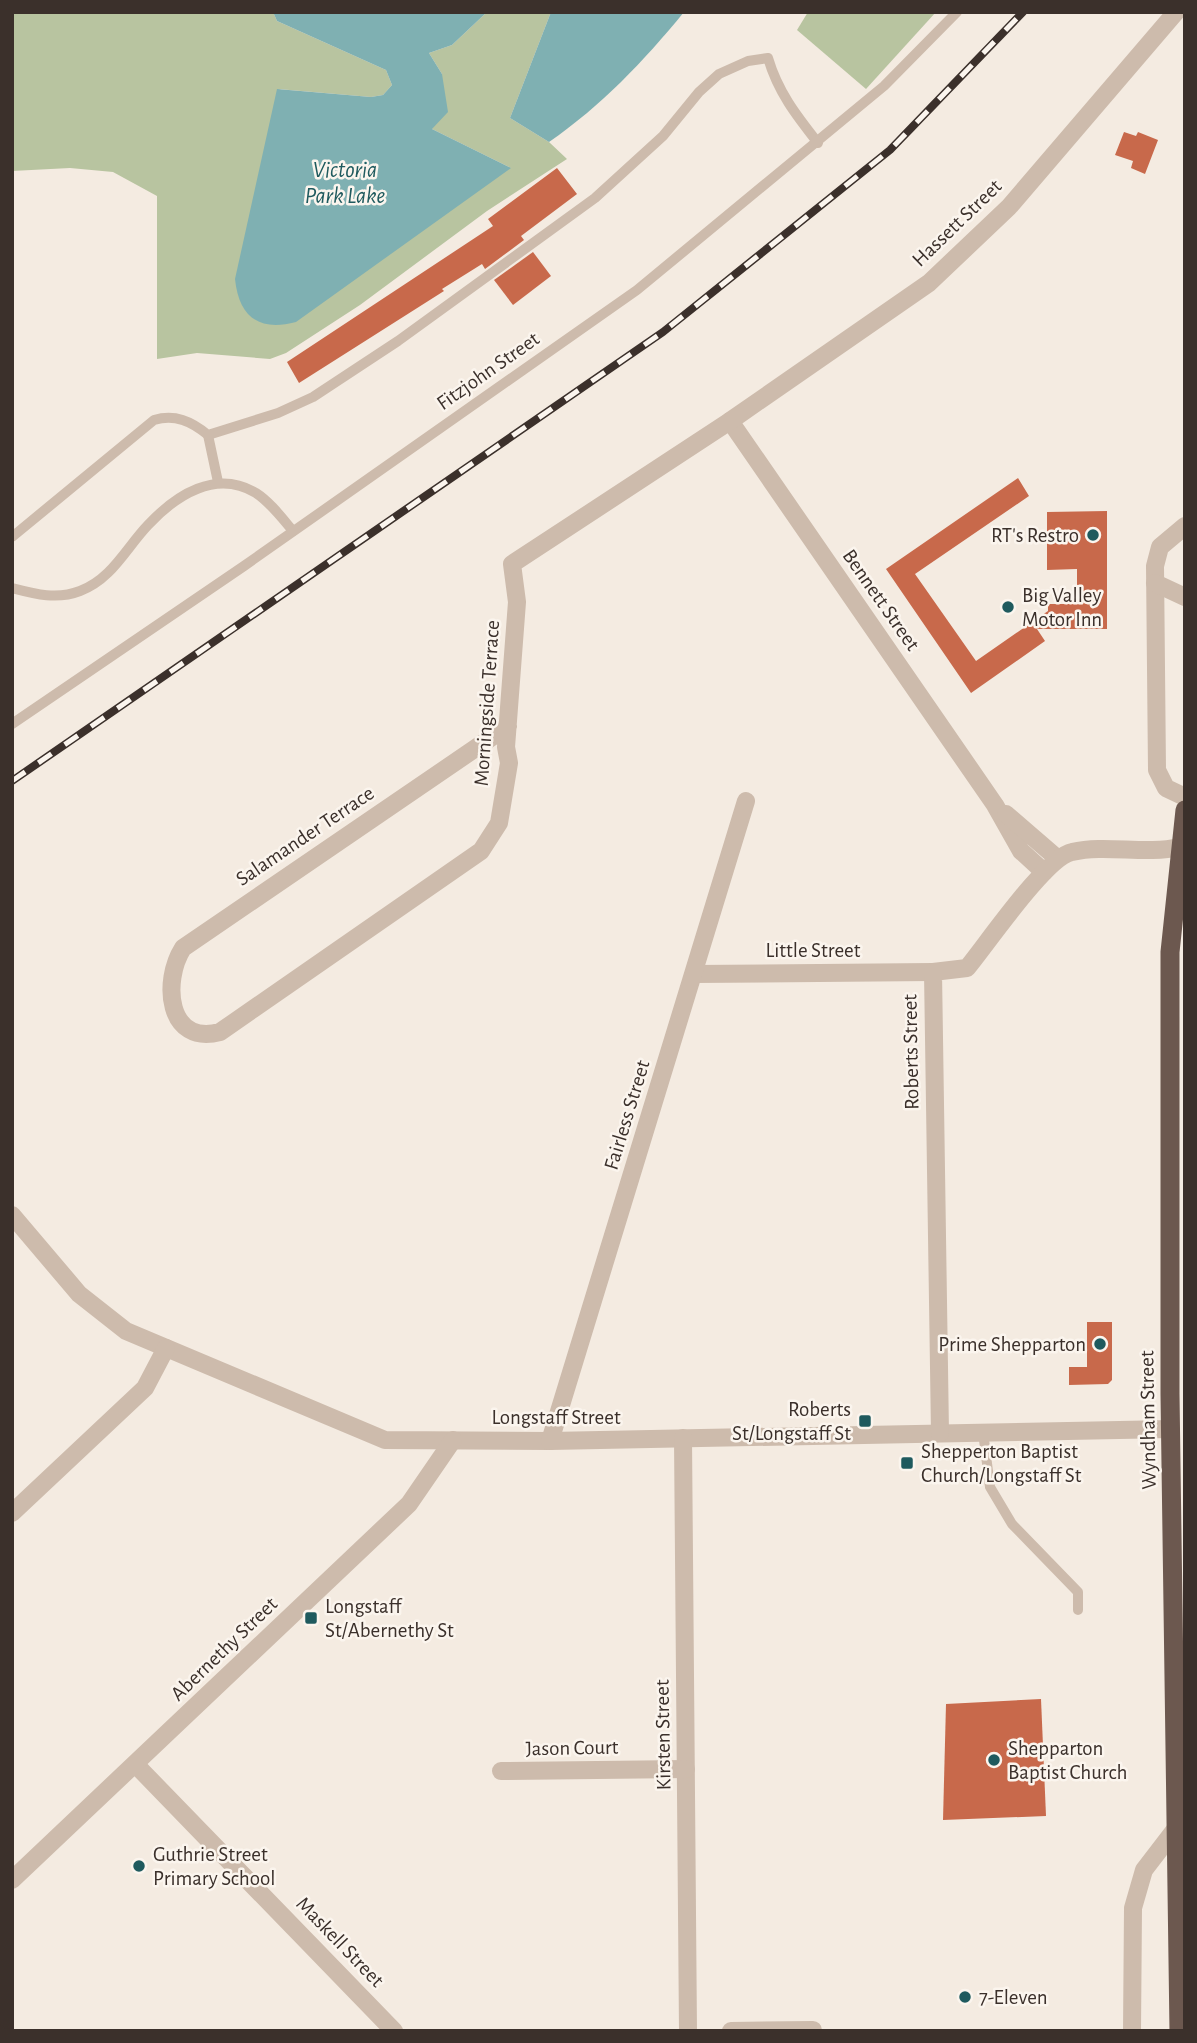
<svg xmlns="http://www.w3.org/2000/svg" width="1197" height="2043" font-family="'Alegreya Sans',sans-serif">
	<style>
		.green { fill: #b8c4a0 }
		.water { fill: #7fb0b2 }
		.building { fill: #c8694b }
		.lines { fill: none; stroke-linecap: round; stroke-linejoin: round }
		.service { stroke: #cdbbac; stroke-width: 10 }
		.minor { stroke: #cdbbac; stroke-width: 18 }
		.trunk { stroke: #6c584f; stroke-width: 19 }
		.rail-casing { stroke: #3b302b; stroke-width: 8 }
		.rail { stroke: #fbf5ee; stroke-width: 5; stroke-dasharray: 16; stroke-linecap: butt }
		.poi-dot { fill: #1f5a5e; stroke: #fbf5ee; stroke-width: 2.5 }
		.labels { text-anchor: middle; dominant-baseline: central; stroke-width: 5; stroke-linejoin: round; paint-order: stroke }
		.street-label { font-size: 21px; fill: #3b302b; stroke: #fbf5ee }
		.poi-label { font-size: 21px; fill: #3b302b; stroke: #fbf5ee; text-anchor: start }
		.water-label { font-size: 23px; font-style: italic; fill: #1f5a5e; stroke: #fbf5ee }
	</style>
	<rect width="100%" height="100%" fill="#f4ebe1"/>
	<!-- green -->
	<g class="green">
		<polygon points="12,12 273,12 277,21 386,70 392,85 383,95 371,97 278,89 511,168 432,129 442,74 429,53 452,45 487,12 551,12 510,118 549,142 567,159 487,211 360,305 286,353 270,359 197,353 157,359 157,196 113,172 70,168 12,171"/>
		<polygon points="808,12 936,12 866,89 797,30"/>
	</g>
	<!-- water -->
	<g class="water">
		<path d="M273,12H487L452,45L429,53L442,74L448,112L432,129L511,168L296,322C259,332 239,317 235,279L277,89L371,97L383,95L392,85L386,70L277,21Z"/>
		<path d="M551,12H684C644,61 601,106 549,142L510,118Z"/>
	</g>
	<!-- building -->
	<g class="building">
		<polygon points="1124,132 1136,136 1138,132 1158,140 1145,174 1131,168 1133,161 1115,155"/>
		<polygon points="557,168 577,194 521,236 524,240 485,269 482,264 442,289 444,291 299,383 287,362 493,226 488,219"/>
		<polygon points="533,252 551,276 513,305 494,280"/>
		<polygon points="1018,478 1029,496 915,574 976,661 1048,611 1048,604 1077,604 1077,569 1047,570 1047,512 1107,511 1107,629 1037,629 1045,641 971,693 886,569"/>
		<polygon points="1087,1322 1112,1322 1112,1380 1108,1384 1069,1385 1069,1367 1087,1367"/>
		<polygon points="1041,1699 1046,1816 943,1820 946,1704"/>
	</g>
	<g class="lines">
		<!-- service -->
		<g class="service">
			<polyline points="208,435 218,482"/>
			<path d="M12,537L154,420C175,414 191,421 208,435L278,413L313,397L398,341L595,198L663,136L699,92L719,74L748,61L768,58C778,92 796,115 818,143"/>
			<path d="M12,588C35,594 57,600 80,591C112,579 126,548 148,525C176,495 216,469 256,493C270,502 282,518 293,531"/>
			<polyline points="12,724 244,566 637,290 884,86 957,12"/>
			<polyline points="983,1432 990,1487 1012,1524 1078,1592 1078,1610"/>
		</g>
		<!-- minor -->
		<g class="minor">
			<polyline points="730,421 995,805 1021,851 1044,872"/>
			<polyline points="1185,526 1160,547 1155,566 1157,770 1166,788 1185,797"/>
			<polyline points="1155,583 1185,597"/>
			<path d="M508,726L183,948C162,981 167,1046 220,1032L481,851L499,823L509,763L506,747L517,602L512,564L730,421L929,283L1009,207L1176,12"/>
			<polyline points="1006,814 1057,858"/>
			<polyline points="694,974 933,972"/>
			<polyline points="12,1215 79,1294 126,1331 385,1440 550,1441 1171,1429"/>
			<path d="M940,1433L933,972L967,968C987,944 1046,857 1072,852C1107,844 1144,855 1180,847"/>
			<polyline points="683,1438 688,2031"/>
			<polyline points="550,1441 746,801"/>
			<polyline points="12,1513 145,1388 166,1348"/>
			<polyline points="136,1765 394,2031"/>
			<polyline points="501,1771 686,1769"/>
			<polyline points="12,1880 409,1504 453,1440"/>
			<polyline points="731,2031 813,2030"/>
			<polyline points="1132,2031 1133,1908 1144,1870 1177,1827"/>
		</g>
		<!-- trunk -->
		<polyline class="trunk" points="1179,2031 1170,1394 1170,952 1185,810"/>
		<defs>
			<polyline id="rail" points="12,781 663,332 890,150 1023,12"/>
		</defs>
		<!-- rail casing -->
		<use href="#rail" class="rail-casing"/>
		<!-- rail -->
		<use href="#rail" class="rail"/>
	</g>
	<!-- markers -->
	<g class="poi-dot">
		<circle cx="1093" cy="535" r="7"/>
		<circle cx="1008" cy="607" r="7"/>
		<circle cx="1100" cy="1344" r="7"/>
		<rect x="858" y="1414" width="14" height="14" rx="3.5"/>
		<rect x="900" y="1456" width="14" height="14" rx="3.5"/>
		<rect x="304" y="1611" width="14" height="14" rx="3.5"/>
		<circle cx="994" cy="1760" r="7"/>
		<circle cx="139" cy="1866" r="7"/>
		<circle cx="965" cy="1997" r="7"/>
	</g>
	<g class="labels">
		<!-- street labels -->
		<g class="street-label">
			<text transform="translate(957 223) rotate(-44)">Hassett Street</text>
			<text transform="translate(488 371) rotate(-35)">Fitzjohn Street</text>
			<text transform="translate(881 600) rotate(55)">Bennett Street</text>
			<text transform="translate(487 703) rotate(-86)">Morningside Terrace</text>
			<text transform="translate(305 836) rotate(-34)">Salamander Terrace</text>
			<text x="813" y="950">Little Street</text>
			<text transform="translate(911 1052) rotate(-91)">Roberts Street</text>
			<text transform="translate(627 1115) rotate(-73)">Fairless Street</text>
			<text x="556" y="1417">Longstaff Street</text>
			<text transform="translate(1148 1420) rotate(-91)">Wyndham Street</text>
			<text transform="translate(224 1649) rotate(-44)">Abernethy Street</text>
			<text transform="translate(663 1735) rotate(-91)">Kirsten Street</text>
			<text transform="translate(572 1748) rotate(-1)">Jason Court</text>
			<text transform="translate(340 1942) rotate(46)">Maskell Street</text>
		</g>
		<!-- poi labels -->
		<g class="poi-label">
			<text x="1079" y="535" text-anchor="end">RT's Restro</text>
			<text x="1022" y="595">Big Valley<tspan x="1022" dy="24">Motor Inn</tspan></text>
			<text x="1086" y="1344" text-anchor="end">Prime Shepparton</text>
			<text x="851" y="1409" text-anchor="end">Roberts<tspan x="851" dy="24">St/Longstaff St</tspan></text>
			<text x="921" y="1451">Shepperton Baptist<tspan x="921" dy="24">Church/Longstaff St</tspan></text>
			<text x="325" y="1606">Longstaff<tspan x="325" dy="24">St/Abernethy St</tspan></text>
			<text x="1008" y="1748">Shepparton<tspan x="1008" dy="24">Baptist Church</tspan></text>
			<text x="153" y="1854">Guthrie Street<tspan x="153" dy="24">Primary School</tspan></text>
			<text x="979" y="1997">7-Eleven</text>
		</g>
		<!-- water labels -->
		<g class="water-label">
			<text x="345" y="170">Victoria<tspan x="345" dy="26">Park Lake</tspan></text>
		</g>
	</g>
	<!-- border -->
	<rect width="1197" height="2043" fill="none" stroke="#3b302b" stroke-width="28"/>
</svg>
